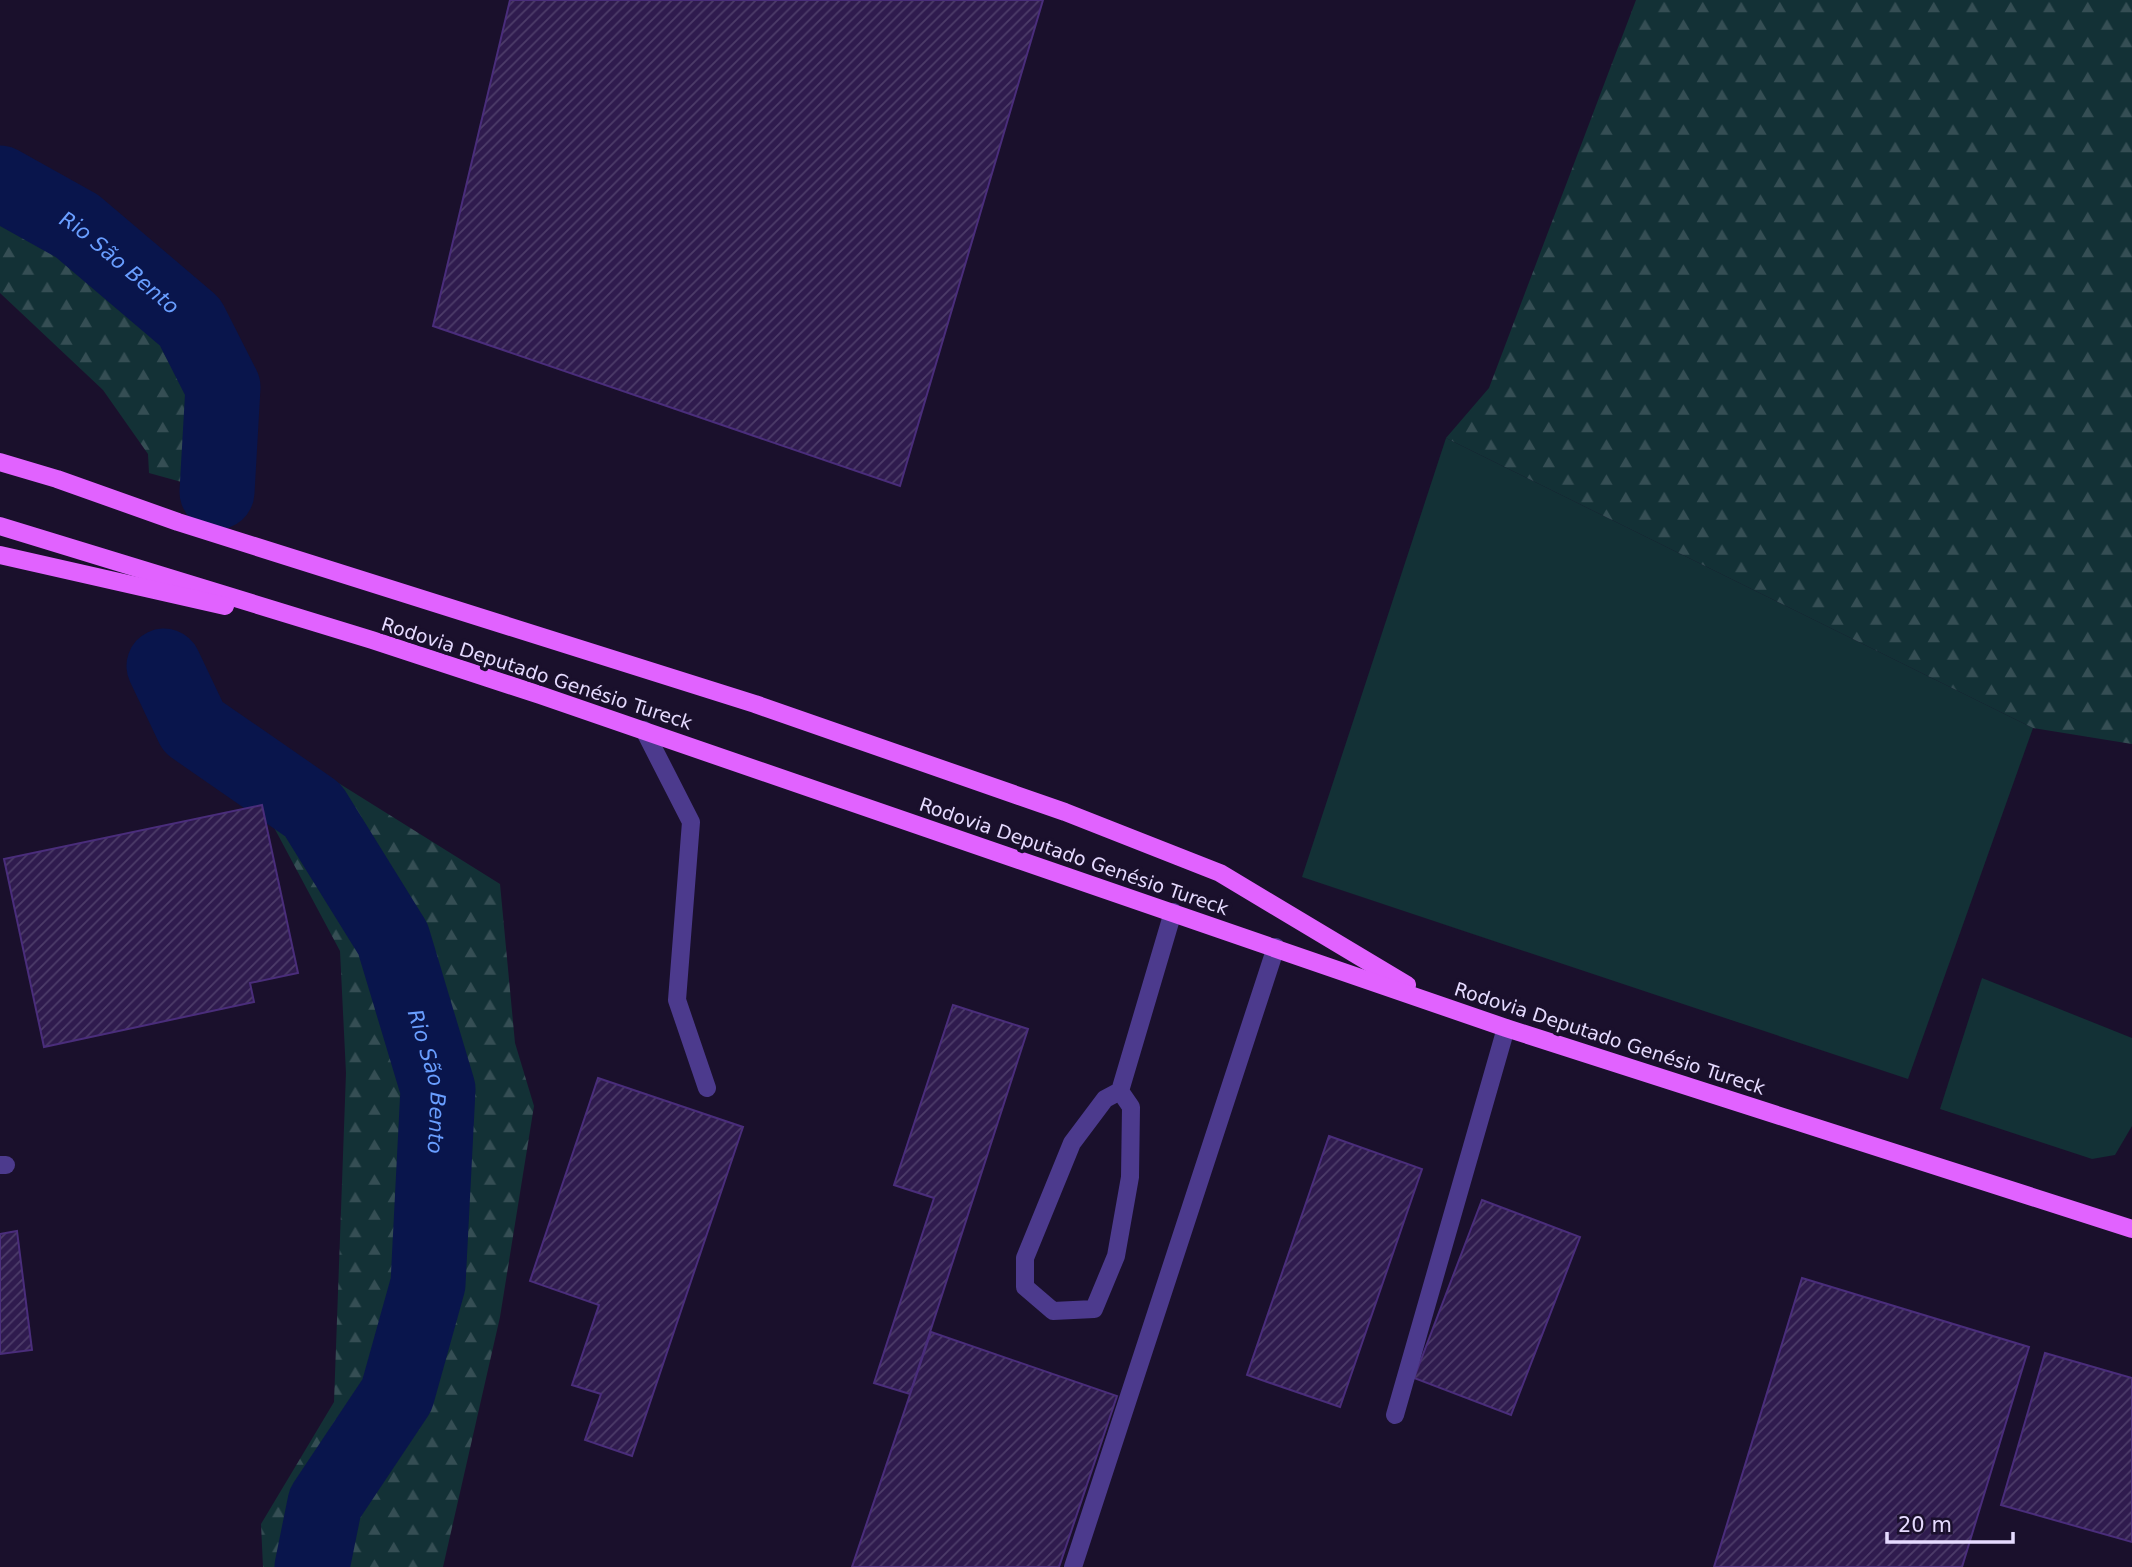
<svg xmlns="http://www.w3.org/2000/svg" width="2132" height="1567" font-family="'DejaVu Sans',sans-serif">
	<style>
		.grass { fill: #133136 }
		.forest { fill: url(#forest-firs) }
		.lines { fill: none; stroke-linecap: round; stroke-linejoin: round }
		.river { stroke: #09154c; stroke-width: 75 }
		.building { fill: url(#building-hatch); stroke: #4a2d7b; stroke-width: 2 }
		.lane { stroke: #4c3a8d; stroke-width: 18 }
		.primary { stroke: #e162ff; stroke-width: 18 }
		.labels { text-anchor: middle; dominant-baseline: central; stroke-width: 7; stroke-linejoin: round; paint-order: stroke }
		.street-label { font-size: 19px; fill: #e6dbff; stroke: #1a102c }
		.water-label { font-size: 21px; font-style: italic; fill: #699eff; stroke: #1a102c }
	</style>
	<defs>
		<pattern id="forest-firs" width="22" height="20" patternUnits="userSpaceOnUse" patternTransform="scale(1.75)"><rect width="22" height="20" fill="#133136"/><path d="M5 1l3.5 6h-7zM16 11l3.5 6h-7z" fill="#354e54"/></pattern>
		<pattern id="building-hatch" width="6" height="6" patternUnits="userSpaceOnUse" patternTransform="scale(1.75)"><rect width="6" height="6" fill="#2f1b4e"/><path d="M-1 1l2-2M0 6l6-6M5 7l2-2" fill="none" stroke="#4d3c69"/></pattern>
	</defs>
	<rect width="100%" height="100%" fill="#1a102c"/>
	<!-- grass -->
	<g class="grass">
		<polygon points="1446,438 2033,728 1908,1079 1302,877"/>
		<polygon points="1982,978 2132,1038 2132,1126 2115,1155 2092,1159 1940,1109"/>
	</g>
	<!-- forest -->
	<g class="forest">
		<polygon points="1636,0 2132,0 2132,744 2033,728 1446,438 1489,388"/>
		<polygon points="0,193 173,329 203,396 196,486 149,473 148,454 103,390 0,293"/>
		<polygon points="132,654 500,884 515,1043 534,1106 500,1317 443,1567 263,1567 261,1524 334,1402 346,1073 340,951 262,805 191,762"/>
	</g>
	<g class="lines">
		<!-- river -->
		<g class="river">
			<path id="s1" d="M0,183L77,226L190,322L223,387L217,492"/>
			<path id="s2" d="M164,666L193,727L313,810L393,939L438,1089L428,1284L397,1395L325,1503L312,1567"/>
		</g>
	</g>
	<!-- building -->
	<g class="building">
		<polygon points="510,0 1043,0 900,486 433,326"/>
		<polygon points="262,805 298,973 250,983 254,1002 44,1047 4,859"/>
		<polygon points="953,1005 1028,1029 910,1394 874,1383 934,1198 894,1185"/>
		<polygon points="598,1078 743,1127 632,1456 585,1440 601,1394 572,1385 599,1305 530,1281"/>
		<polygon points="1329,1136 1422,1169 1340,1407 1247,1375"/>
		<polygon points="1482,1200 1580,1237 1511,1415 1414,1378"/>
		<polygon points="17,1231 32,1350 0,1354 0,1234"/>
		<polygon points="1802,1278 2029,1347 1962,1567 1714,1567"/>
		<polygon points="931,1332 1117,1396 1059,1567 852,1567"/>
		<polygon points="2045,1353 2132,1378 2132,1542 2001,1505"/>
	</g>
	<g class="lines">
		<!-- lane -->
		<g class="lane">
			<polyline points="644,730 691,822 677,1000 707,1088"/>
			<polyline points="1120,1091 1131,1107 1130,1177 1116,1256 1094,1309 1053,1311 1025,1287 1025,1258 1072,1143 1105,1099 1120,1091 1173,912"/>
			<polyline points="0,1165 6,1165"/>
			<polyline points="1395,1415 1506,1028"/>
			<polyline points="1073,1567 1276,947"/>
		</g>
		<!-- primary -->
		<g class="primary">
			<polyline points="0,462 57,479 178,522 755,704 1065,812 1220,873 1407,985"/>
			<polyline points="0,526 372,640 540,695 1506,1028 2132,1229"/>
			<polyline points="0,555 225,606"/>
		</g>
	</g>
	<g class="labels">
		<!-- street labels -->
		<g class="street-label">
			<text transform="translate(537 673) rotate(18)">Rodovia Deputado Genésio Tureck</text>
			<text transform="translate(1074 856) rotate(19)">Rodovia Deputado Genésio Tureck</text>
			<text transform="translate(1610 1038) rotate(18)">Rodovia Deputado Genésio Tureck</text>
		</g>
		<!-- water labels -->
		<g class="water-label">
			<text stroke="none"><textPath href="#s1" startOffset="144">Rio São Bento</textPath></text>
			<text stroke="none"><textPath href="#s2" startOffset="513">Rio São Bento</textPath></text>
		</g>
	</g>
	<!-- scale -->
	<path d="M1887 1532v10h126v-10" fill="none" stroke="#e6dbff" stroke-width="3.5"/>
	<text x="1898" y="1532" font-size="21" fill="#e6dbff" stroke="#1a102c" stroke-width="5" paint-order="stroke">20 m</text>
</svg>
